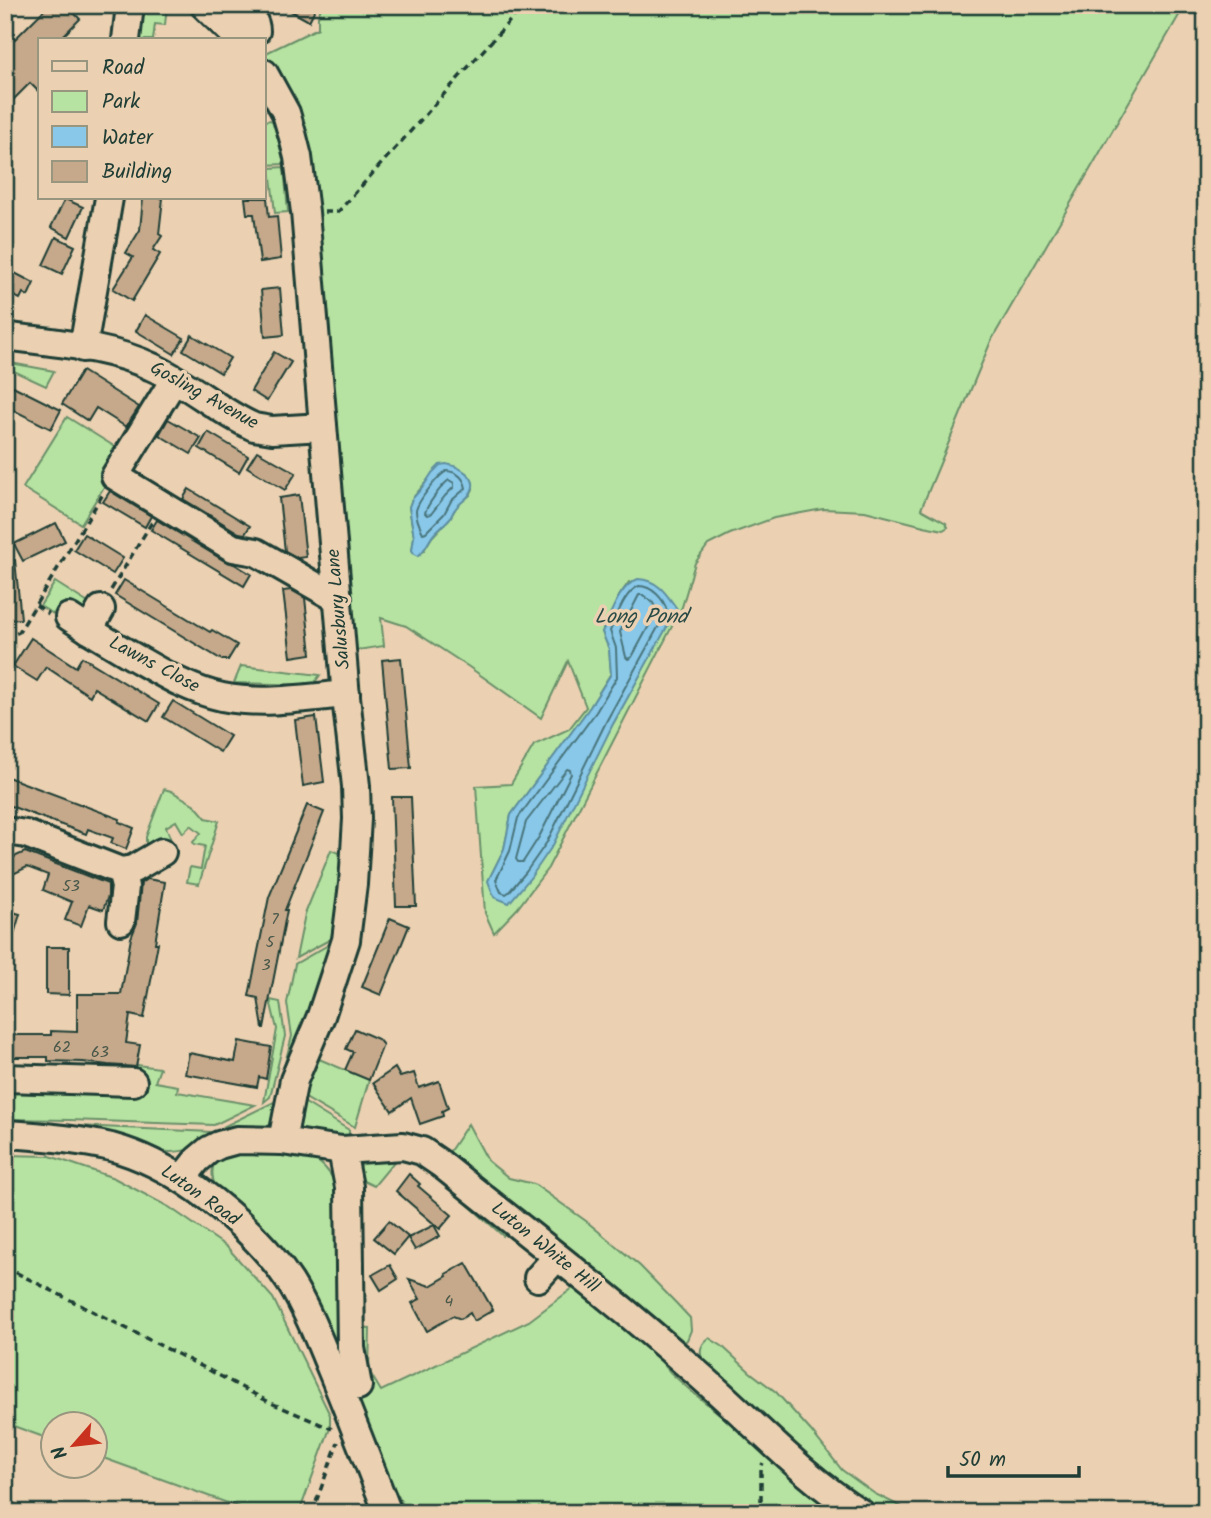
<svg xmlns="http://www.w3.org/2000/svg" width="1211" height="1518" font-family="Kalam,sans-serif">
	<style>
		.green { fill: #b6e3a1; stroke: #6a906a; stroke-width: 2; fill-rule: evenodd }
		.water { fill: #89c8e9; stroke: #5f90a1; stroke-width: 2 }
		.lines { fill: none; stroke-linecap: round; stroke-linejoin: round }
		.shore { stroke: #49757c; stroke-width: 2 }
		.building { fill: #c6a98b; stroke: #1f3d34; stroke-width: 2 }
		.minor-casing { stroke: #1f3d34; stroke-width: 32 }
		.path { stroke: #1f3d34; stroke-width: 3.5; stroke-dasharray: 7 5; stroke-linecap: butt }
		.minor { stroke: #ebd1b2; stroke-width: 26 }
		.labels { text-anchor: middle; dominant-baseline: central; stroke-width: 7; stroke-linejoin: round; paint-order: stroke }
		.number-label { font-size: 16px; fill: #49584a }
		.street-label { font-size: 19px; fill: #1f3d34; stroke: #ebd1b2 }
		.water-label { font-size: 21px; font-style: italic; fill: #2a4b46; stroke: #ebd1b2 }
	</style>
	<rect width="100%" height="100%" fill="#ebd1b2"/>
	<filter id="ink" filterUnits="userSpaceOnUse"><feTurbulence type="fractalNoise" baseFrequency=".0143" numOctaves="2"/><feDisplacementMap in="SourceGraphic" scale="14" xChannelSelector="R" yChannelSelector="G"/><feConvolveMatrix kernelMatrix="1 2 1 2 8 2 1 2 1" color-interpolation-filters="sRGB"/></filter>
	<g filter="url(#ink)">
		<!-- green -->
		<g class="green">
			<polygon points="142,5 167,5 165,25 155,24 153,40 138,40"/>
			<path d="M322,5H1185L991,341L921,509L946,523L948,527L943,530L924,526L865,511L823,509L774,518L730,534L708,545L695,563L682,607L548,868L517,909L494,933L485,913L476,786L511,784L534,745L569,729L586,707L568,661L541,718L469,667L406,626L381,618L384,646L351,651L318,213L310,199L281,86L264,59V54L318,28V16ZM440,465L470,477L473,483V489L470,495L457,506L450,518L432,537L423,552L412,550L414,537L409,507L412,499ZM629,582L676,609L613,724L488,881L504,849L511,815L590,707L611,673L609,649L602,632L619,596Z"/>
			<polygon points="272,120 283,155 284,164 264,165 264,121"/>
			<polygon points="284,167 288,212 275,213 270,168"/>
			<polygon points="5,362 54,371 46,386 5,367"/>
			<polygon points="67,417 125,453 81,524 23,488"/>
			<polygon points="55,582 96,608 65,621 40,606"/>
			<polygon points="241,666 320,675 313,685 234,683"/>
			<polygon points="164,789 171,791 195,805 206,818 219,821 199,884 187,882 190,867 201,869 205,846 194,844 193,842 201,833 191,825 183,833 176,821 166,827 171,840 137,859 146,844 146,837"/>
			<polygon points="331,850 348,856 331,939 296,958 305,914"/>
			<polygon points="332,943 283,1092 277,1094 292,1036 287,1003 295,964"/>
			<polygon points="270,1000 280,1002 285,1036 270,1097 264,1102 277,1029"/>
			<polygon points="319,1059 369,1080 355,1127 302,1096"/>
			<polygon points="137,1065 160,1068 155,1082 178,1086 177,1092 255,1105 214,1125 70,1120 5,1119 5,1086 136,1070"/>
			<path d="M294,1096L349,1130V1136C328,1136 309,1140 294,1124Z"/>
			<polygon points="280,1099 273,1125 267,1127 223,1127"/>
			<polygon points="468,1124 488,1161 509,1178 534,1184 586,1221 640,1266 676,1303 690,1318 691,1330 687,1340 681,1344 444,1160"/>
			<path d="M78,1126L212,1132L213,1134C209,1138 205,1142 200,1145C168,1164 111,1139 77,1130Z"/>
			<path d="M231,1151C246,1152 261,1153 276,1153C307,1154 320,1154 336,1184L358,1327L370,1328L369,1371L381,1391L529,1321L573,1288L646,1344L671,1373L691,1391L842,1513H407L380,1461L355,1402L216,1189C209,1170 211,1160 231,1151Z"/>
			<path d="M409,1153L506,1230L503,1236L421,1163L397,1158L374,1186L361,1180C360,1178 359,1172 359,1169C364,1154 396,1155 409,1153Z"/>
			<polygon points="5,1155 50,1156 114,1178 169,1207 227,1247 273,1298 330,1415 330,1428 299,1513 255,1513 95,1455 94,1424 52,1424 52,1440 5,1423"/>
			<path d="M709,1338L722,1346L750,1372L776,1392L811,1431L842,1470L875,1494L914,1513H876L849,1496L706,1366C699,1356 698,1346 709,1338Z"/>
		</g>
		<!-- water -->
		<g class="water">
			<path d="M446,464C458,466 480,477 471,492C468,499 460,502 456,508C453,511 452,515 450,518C445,524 439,528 434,534C428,541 426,550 418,556L414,554L412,550L414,537L409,507L412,499L423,487L432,473L440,465Z"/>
			<path d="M638,579C658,580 666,593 677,609L613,724L553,845L531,877L509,903L494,897L488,881L504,849L511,815L590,707L611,674L609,649L602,632C611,614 619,586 638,579Z"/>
		</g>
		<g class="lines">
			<!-- shore -->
			<g class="shore">
				<path d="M447,471C457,472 464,478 466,488L451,501L444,514L426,532L423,533C420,527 416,518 416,511C417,502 439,474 447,471Z"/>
				<path d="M449,480L454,483V487L445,496L431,514L427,515L425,513C427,505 442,485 449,480Z"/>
				<path d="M639,586C652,586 664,599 667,611L607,720L547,842L526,872L509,892L506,894L501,892L496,880L510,851L518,818L596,712L617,677L616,648L610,631C617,617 624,592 639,586Z"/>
				<polygon points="643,595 653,603 657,611 632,657 628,659 626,657 620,632 639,595"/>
				<polygon points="567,769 570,770 571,774 539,837 523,862 518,862 516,859 526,822"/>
			</g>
		</g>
		<!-- building -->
		<g class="building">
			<polygon points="49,5 66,5 80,19 59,40 40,40 40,93 30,83 5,108 5,31 14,40"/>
			<polygon points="280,5 317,5 309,21"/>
			<polygon points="143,198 163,198 159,234 162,236 153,250 160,254 132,301 113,289 133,257 126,253 140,230"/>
			<polygon points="245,198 267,198 269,217 277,216 281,259 260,262 254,214 247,214"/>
			<polygon points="65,199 83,207 69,237 51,227"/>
			<polygon points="56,237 75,246 62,274 43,265"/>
			<polygon points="5,268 34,283 28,296 23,293 20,299 5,292"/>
			<polygon points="280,288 284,335 265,337 261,290"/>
			<polygon points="145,315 184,338 174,354 136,331"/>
			<polygon points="192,335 230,358 221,373 183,350"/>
			<polygon points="274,352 291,362 267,401 251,391"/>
			<polygon points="82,371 139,407 126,427 96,408 88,421 62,404"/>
			<polygon points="5,382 61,410 51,429 5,406"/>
			<polygon points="168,419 201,438 191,454 159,435"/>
			<polygon points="208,432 248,456 239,472 199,448"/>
			<polygon points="257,451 296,473 285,490 247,467"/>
			<polygon points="189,489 250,526 245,534 239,533 183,499"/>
			<polygon points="110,491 151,516 145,527 103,502"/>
			<polygon points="299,495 306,557 298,558 285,551 279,498"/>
			<polygon points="157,520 225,561 234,564 251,574 244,586 151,530"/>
			<polygon points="56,523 65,541 23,561 14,544"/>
			<polygon points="84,534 123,558 113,574 74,550"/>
			<polygon points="15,560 21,619 5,620 5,561"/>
			<polygon points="124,580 210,632 212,630 237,645 228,660 222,660 115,595"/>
			<polygon points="291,590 305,598 311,654 291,657 283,591"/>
			<polygon points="31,638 76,667 82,657 159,704 149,721 94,688 90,696 46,667 37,681 13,666"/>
			<polygon points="401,658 411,768 392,769 382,660"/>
			<polygon points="173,701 230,736 220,752 163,717"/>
			<polygon points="316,717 324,782 303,786 295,720"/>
			<polygon points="5,776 120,819 119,822 134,828 126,849 111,843 113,838 88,829 86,834 5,804"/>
			<polygon points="392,797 411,797 416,906 396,906"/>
			<polygon points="307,805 324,812 285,910 287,910 264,1028 263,1028 258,998 249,996 269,897"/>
			<polygon points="25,852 108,884 108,896 103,910 89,905 81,926 65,920 72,902 43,890 48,875 27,867 5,878 5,861"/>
			<polygon points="147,879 165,882 155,943 158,943 144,1018 130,1015 126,1043 140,1045 136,1067 108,1065 83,1062 48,1061 48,1057 6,1057 6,1035 51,1035 51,1031 77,1032 77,994 121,994 131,938 137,923 141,883"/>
			<polygon points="5,910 20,914 9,951 5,951"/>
			<polygon points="390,918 409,926 381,995 362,987"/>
			<polygon points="46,947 69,947 69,995 46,994"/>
			<polygon points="355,1029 378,1039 383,1045 369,1080 345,1070 353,1052 346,1049"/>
			<polygon points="239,1041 271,1047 266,1079 259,1077 257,1087 185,1074 189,1053 235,1062"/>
			<polygon points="395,1068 400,1077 414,1073 419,1088 439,1081 448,1108 442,1111 443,1116 420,1124 411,1098 392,1111 373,1083"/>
			<polygon points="409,1174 420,1184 418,1186 452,1215 440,1229 396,1191"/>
			<polygon points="389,1221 408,1237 394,1254 374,1238"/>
			<polygon points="434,1225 440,1236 415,1250 408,1238"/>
			<polygon points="466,1263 493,1310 474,1321 470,1313 461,1319 453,1316 427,1331 412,1303 420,1299 409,1279 430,1286 447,1276 446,1274"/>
			<polygon points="390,1265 398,1279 381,1290 372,1275"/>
		</g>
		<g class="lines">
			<defs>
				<g id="minor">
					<polyline points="204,5 240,40"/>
					<path d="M239,5C247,13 256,19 256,31L247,40"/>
					<polyline points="126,40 130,5"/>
					<polyline points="264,73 286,113 293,137 298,157 305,212 346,697 356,786 357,819 353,884 346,940 321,1016 294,1080 282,1141"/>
					<path d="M5,336C53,343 109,346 152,367C188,383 218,411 254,427L272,430L323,427"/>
					<polyline points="83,348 109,198"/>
					<polyline points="174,380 115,476 233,548 256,552 338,599"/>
					<path d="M69,617C90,631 112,644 134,657C162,673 189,690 222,697C262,705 306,698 346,694"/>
					<polyline points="89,630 101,609"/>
					<polyline points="5,834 13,832 26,834 121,871 133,869 162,852"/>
					<polyline points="121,921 125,887 121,871"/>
					<polyline points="5,1078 133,1082"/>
					<path d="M5,1134C40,1136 77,1139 111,1147C141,1155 171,1171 197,1189C233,1215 266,1245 290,1282C307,1309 319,1340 331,1369C351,1417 369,1465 388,1513"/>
					<polyline points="342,1150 349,1187 351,1348 358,1386"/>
					<path d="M182,1179L197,1160L209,1150L219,1145L237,1140L282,1141L342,1150L403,1146L422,1151L441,1164C524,1231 610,1296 690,1367C747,1415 797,1473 861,1513"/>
					<polyline points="538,1278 557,1257"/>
				</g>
			</defs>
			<!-- minor casing -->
			<use href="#minor" class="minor-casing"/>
			<!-- path -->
			<g class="path">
				<polyline points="324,212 338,212 524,5"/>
				<polyline points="111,590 152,522"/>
				<polyline points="36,605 49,614"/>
				<polyline points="5,638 19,632 103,494"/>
				<polyline points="5,1267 207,1369 271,1403 332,1429"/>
				<polyline points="312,1513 338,1442"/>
				<polyline points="761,1513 761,1467 763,1463"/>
			</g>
			<!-- minor -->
			<use href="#minor" class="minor"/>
		</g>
	</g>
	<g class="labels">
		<!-- number labels -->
		<g class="number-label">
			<text x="71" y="886">53</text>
			<text x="275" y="919">7</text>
			<text x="270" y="942">5</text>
			<text x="266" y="965">3</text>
			<text x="62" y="1047">62</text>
			<text x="100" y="1052">63</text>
			<text x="449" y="1301">4</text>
		</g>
		<!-- street labels -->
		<g class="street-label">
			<text transform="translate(204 396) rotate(29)">Gosling Avenue</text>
			<text transform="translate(339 609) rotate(-95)">Salusbury Lane</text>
			<text transform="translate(154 665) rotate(28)">Lawns Close</text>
			<text transform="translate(200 1196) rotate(35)">Luton Road</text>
			<text transform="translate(545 1248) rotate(39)">Luton White Hill</text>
		</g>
		<!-- water labels -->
		<g class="water-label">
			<text x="641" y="617">Long Pond</text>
		</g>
	</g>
	<!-- margin -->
	<rect width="1211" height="1518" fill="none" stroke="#ebd1b2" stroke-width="28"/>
	<rect x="14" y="14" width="1183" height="1490" fill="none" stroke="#1f3d34" stroke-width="2.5" filter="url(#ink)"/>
	<!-- legend -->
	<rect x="38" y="38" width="228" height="161" fill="#ebd1b2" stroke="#999680" stroke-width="2"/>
	<rect x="52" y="61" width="35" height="10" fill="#ebd1b2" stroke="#999680" stroke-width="2"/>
	<text x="102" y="74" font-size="21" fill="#1f3d34">Road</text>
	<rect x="52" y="91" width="35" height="21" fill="#b6e3a1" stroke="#999680" stroke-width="2"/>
	<text x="102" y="108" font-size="21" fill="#1f3d34">Park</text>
	<rect x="52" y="126" width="35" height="21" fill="#89c8e9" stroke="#999680" stroke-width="2"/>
	<text x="102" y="144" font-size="21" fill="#1f3d34">Water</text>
	<rect x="52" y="161" width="35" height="21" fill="#c6a98b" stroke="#999680" stroke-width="2"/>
	<text x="102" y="178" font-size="21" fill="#1f3d34">Building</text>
	<!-- north arrow -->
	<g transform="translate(74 1445) rotate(242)"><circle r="33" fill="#ebd1b2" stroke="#999680" stroke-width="2"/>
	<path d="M0-5L12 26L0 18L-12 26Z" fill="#c8321e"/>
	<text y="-10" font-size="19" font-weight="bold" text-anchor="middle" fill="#1f3d34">N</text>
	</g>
	<!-- scale -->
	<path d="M948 1466v10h131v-10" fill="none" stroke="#1f3d34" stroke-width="3.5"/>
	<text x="959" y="1466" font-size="21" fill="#1f3d34" stroke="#ebd1b2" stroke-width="5" paint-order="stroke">50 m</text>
</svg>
